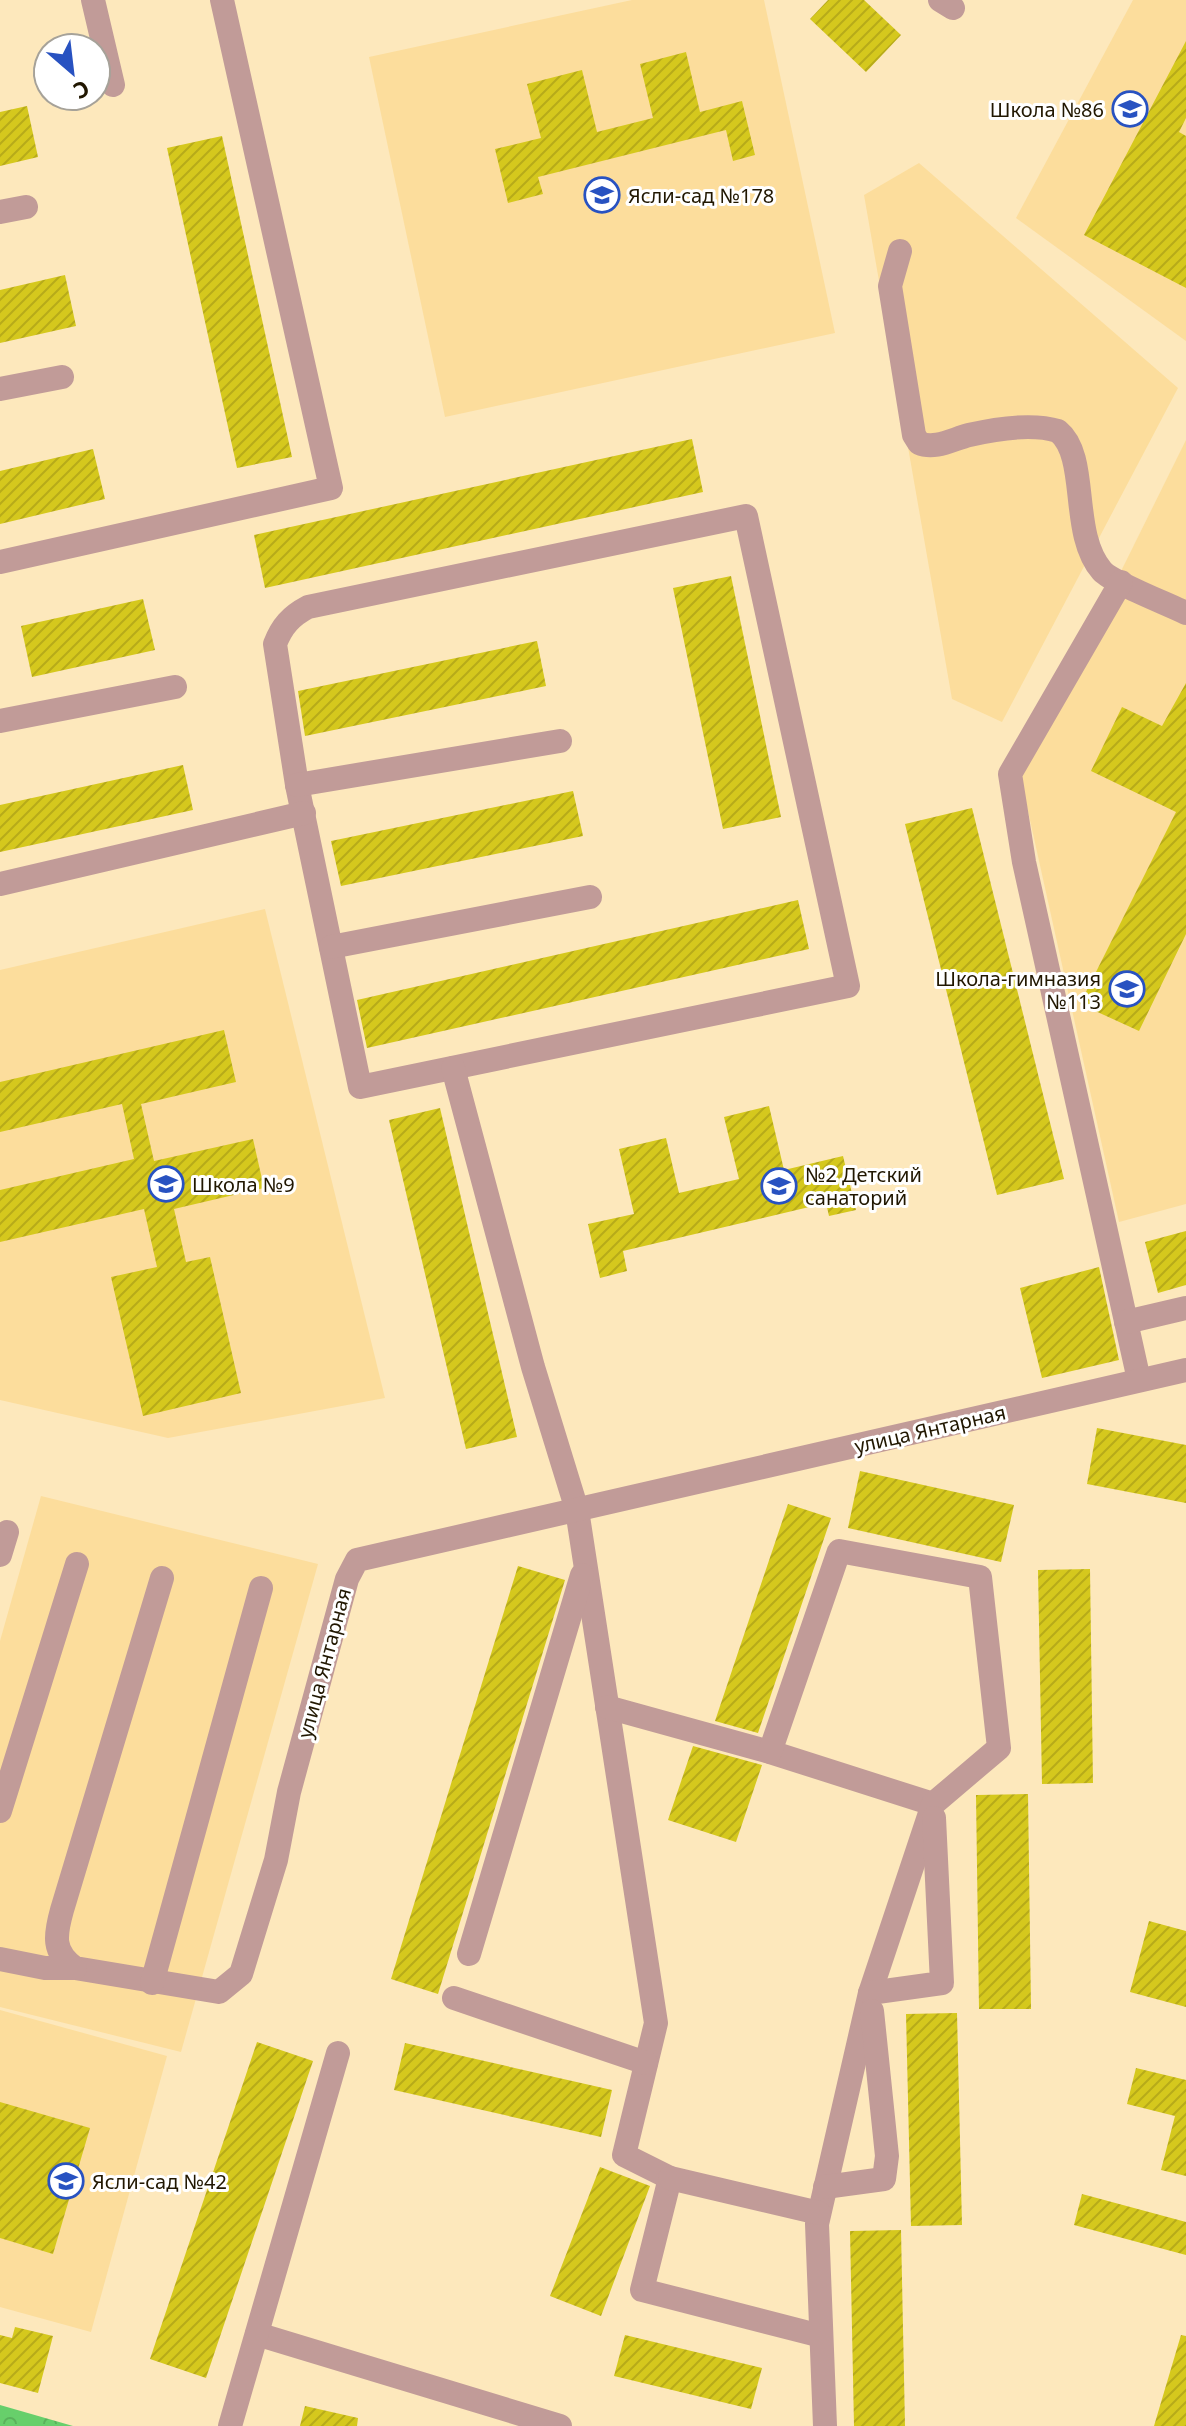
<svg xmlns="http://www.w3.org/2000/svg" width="1186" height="2426" font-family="'Noto Sans',sans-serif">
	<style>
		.built { fill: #fcdd9c }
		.forest { fill: url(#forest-crowns) }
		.building { fill: url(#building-hatch) }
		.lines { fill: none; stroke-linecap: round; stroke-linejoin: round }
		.minor { stroke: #c19b98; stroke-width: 24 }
		.labels { text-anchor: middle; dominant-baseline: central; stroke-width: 6; stroke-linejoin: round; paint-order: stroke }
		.poi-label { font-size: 20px; fill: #211701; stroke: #fff; text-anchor: start }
		.street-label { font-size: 20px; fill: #211701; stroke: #fff }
	</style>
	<defs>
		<pattern id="forest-crowns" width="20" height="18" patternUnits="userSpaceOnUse" patternTransform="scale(2)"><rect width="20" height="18" fill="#67cf6b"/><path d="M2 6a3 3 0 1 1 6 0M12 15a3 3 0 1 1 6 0" fill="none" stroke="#59b15b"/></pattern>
		<pattern id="building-hatch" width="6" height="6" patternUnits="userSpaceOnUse" patternTransform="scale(2)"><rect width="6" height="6" fill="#d5c81d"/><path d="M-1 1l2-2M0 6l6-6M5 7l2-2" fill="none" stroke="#b7ab19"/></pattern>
	</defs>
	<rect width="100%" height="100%" fill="#fde8bc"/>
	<!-- built -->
	<g class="built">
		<polygon points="632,0 764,0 835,333 445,417 369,57"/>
		<polygon points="1133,0 1186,0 1186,341 1016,218"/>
		<polygon points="919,163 1178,388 1002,722 952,699 864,195"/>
		<polygon points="1186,440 1186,1204 1119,1222 1020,775"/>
		<polygon points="265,909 385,1398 168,1438 0,1400 0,970"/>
		<polygon points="41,1496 318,1564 181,2052 0,2007 0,1641"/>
		<polygon points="0,2010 167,2056 91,2332 0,2307"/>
	</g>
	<!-- forest -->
	<polygon class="forest" points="0,2405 73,2426 0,2426"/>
	<!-- building -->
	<g class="building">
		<polygon points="828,0 864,0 901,35 866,72 810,19"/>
		<polygon points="1186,41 1186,118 1179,132 1186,136 1186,288 1084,235"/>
		<polygon points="686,52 700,112 742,101 755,155 733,161 726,130 538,177 543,194 508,203 495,149 541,138 527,84 582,70 597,132 653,118 640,64"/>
		<polygon points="27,106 38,157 0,166 0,112"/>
		<polygon points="222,136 292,457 237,468 167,148"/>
		<polygon points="65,275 76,326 0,343 0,290"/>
		<polygon points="692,439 703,492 265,588 254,535"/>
		<polygon points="93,449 105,499 0,524 0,471"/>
		<polygon points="731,576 781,817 723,829 673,588"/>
		<polygon points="143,599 155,650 32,677 21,626"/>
		<polygon points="537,641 546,686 305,736 298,691"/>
		<polygon points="1186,683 1186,934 1139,1031 1080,1004 1176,812 1091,771 1122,707 1162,726"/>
		<polygon points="183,765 193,810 0,852 0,805"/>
		<polygon points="573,791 583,836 341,886 331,841"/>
		<polygon points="972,808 1064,1179 997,1195 905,824"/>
		<polygon points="798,900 809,949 367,1048 357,1000"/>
		<polygon points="224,1030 236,1082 141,1104 154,1161 253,1139 264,1188 174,1209 186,1262 210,1257 241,1393 143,1416 111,1277 157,1267 144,1209 0,1242 0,1190 134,1159 122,1104 0,1132 0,1082"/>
		<polygon points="769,1106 784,1170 843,1156 856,1210 829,1216 826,1203 623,1251 627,1271 600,1278 588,1224 634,1214 619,1149 666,1138 679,1193 739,1179 724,1117"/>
		<polygon points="440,1108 517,1437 466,1449 389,1120"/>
		<polygon points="1186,1231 1186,1285 1158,1293 1145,1242"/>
		<polygon points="1099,1267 1119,1360 1042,1378 1020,1288"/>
		<polygon points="1097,1428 1186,1445 1186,1503 1087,1484"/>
		<polygon points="860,1471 1014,1505 1001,1562 848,1528"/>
		<polygon points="788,1504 831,1518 758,1733 715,1721"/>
		<polygon points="518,1566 565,1580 438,1994 391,1979"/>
		<polygon points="1090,1569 1093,1783 1042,1784 1038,1570"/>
		<polygon points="693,1746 762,1765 736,1842 668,1820"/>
		<polygon points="1028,1794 1031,2009 979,2009 976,1795"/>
		<polygon points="1149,1921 1186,1931 1186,2007 1130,1992"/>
		<polygon points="957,2013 962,2225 911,2226 906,2014"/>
		<polygon points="257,2042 313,2061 206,2378 150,2359"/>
		<polygon points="405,2043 612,2090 601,2137 394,2090"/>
		<polygon points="1136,2068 1186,2080 1186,2176 1161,2170 1175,2116 1127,2104"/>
		<polygon points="0,2102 90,2128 53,2254 0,2238"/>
		<polygon points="600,2167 650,2186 601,2316 550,2296"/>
		<polygon points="1082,2194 1186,2222 1186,2255 1074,2225"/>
		<polygon points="901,2230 905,2426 854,2426 850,2231"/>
		<polygon points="15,2327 53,2336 38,2393 0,2383 0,2335 12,2338"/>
		<polygon points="625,2335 762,2368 751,2409 614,2376"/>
		<polygon points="1181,2335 1186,2336 1186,2426 1154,2426"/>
		<polygon points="305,2406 358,2418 357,2426 300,2426"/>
	</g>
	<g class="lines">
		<!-- minor -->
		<g class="minor">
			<polyline points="93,0 113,85"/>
			<polyline points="940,0 953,8"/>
			<polyline points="0,212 26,207"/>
			<path d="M900,251L890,286L914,435L919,443C935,450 953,439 969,435C995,429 1032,423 1058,431C1090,457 1069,533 1102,571C1113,583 1168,604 1186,613"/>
			<polyline points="0,389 62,377"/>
			<path d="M746,516L848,986L360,1087L297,785L275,644C282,626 291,616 308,607Z"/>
			<polyline points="0,562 331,488 222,0"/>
			<polyline points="1121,582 1010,774 1024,862 1139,1380"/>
			<polyline points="0,721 175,687"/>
			<polyline points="297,785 560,741"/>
			<polyline points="0,884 304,813"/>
			<polyline points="331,947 590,897"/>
			<polyline points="453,1068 533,1367 577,1510 656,2023 624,2155 670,2178 642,2290 821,2336"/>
			<polyline points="1126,1322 1186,1308"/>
			<polyline points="0,1555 7,1532"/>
			<path d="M162,1578L62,1910C55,1935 52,1952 75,1968L219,1992L241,1974L276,1860L289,1792L347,1579L357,1560L1186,1370"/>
			<polyline points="607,1707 770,1752 933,1804"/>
			<polyline points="770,1752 839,1551 980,1577 999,1748 933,1804 870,1993 817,2224 825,2426"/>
			<polyline points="0,1811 77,1564"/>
			<polyline points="469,1954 582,1575"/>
			<polyline points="0,1959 45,1968 75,1968"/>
			<polyline points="152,1983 261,1588"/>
			<polyline points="870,1993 942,1983 934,1818"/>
			<polyline points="454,1998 646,2063"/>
			<polyline points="670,2178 819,2213"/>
			<polyline points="825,2187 884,2179 887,2156 872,2011"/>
			<polyline points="257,2334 560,2426"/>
			<polyline points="230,2426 338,2053"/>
		</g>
	</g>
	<!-- icons -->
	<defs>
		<symbol id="school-ring" viewBox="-11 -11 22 22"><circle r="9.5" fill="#fff" stroke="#2852c1" stroke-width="1.5"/><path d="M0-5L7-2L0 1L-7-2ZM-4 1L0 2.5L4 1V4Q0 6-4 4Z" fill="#2852c1"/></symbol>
	</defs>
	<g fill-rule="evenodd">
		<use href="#school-ring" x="1110" y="89" width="40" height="40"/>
		<use href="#school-ring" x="582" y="175" width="40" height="40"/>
		<use href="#school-ring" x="1107" y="969" width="40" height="40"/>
		<use href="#school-ring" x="146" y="1164" width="40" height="40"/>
		<use href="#school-ring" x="759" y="1166" width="40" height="40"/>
		<use href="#school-ring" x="46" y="2161" width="40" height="40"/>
	</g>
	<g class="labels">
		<!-- poi labels -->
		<g class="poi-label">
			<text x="1104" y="109" text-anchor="end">Школа №86</text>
			<text x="628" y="195">Ясли-сад №178</text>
			<text x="1101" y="978" text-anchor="end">Школа-гимназия<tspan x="1101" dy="23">№113</tspan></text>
			<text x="805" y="1174">№2 Детский<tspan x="805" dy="23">санаторий</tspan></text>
			<text x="192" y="1184">Школа №9</text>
			<text x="92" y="2181">Ясли-сад №42</text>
		</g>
		<!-- street labels -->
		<g class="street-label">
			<text transform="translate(930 1429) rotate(-13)">улица Янтарная</text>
			<text transform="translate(324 1663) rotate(-75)">улица Янтарная</text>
		</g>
	</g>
	<!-- north arrow -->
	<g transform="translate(72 72) rotate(152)"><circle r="38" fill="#ffffff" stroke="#a6a299" stroke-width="2"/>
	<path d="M0-6L14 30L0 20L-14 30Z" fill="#2852c1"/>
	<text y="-12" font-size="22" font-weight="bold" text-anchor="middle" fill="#211701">С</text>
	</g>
</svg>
